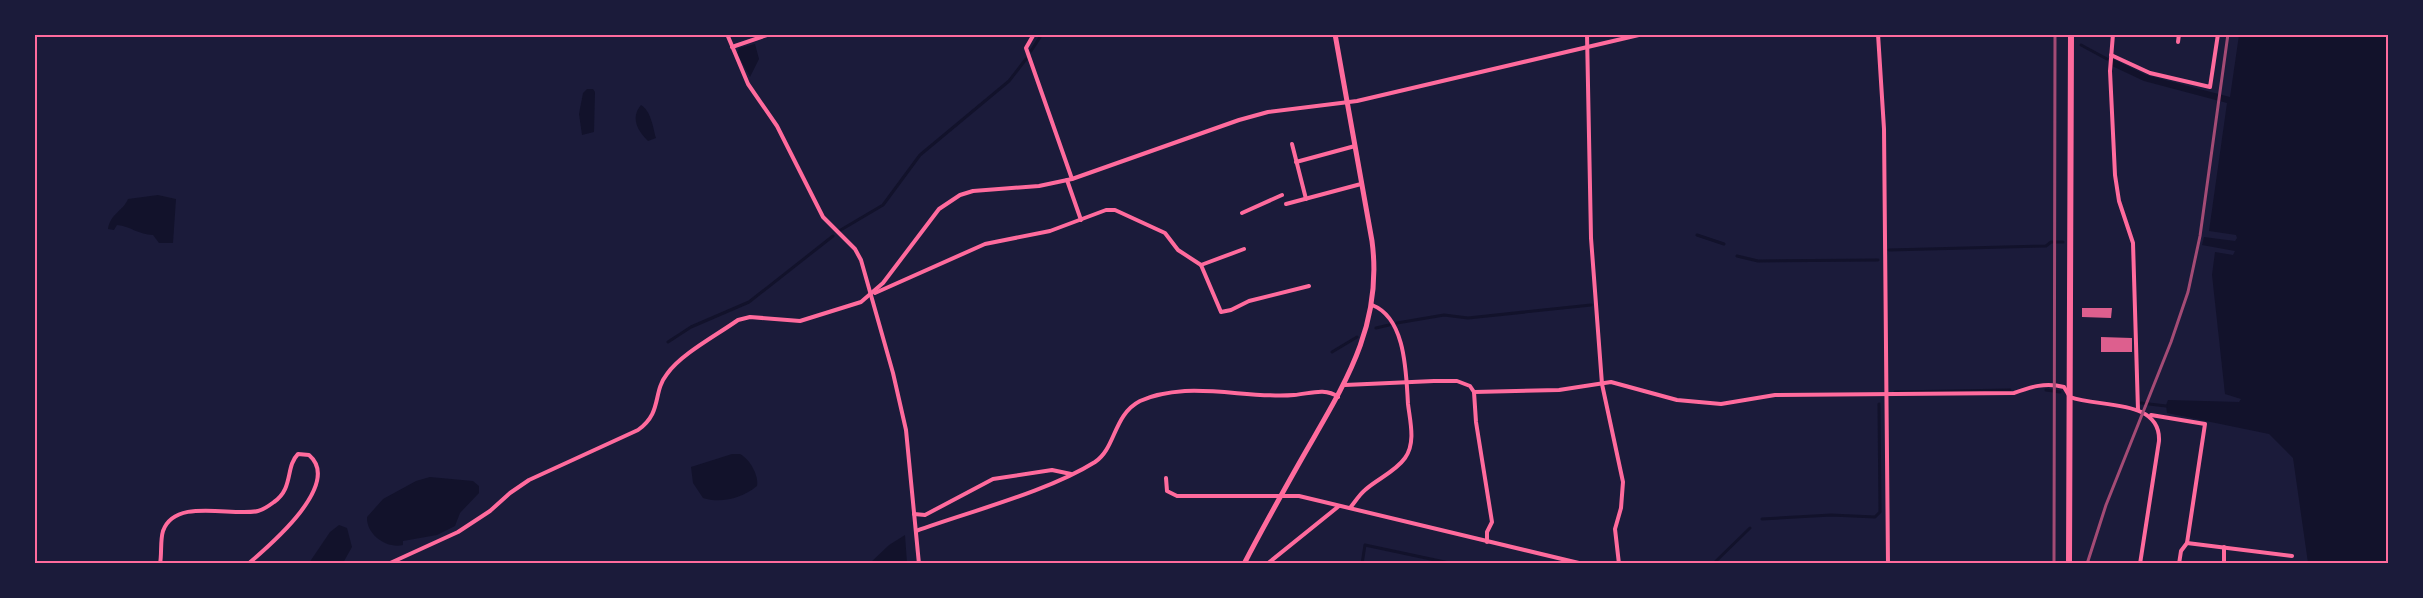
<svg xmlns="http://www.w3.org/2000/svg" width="2423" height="598" font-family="'DejaVu Sans',sans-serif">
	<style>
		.water { fill: #12122b }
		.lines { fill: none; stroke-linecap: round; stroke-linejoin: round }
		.stream { stroke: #12122b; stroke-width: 3 }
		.building { fill: #dd5f8e }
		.minor { stroke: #ff6b9d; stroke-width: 4 }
		.secondary { stroke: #ff6b9d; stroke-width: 5 }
		.trunk { stroke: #ff6b9d; stroke-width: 6 }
		.rail { stroke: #a44b75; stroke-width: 3 }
		.neatline { fill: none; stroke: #ff6b9d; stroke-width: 2 }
	</style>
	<rect width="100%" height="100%" fill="#1b1b3a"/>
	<!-- water -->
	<g class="water">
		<polygon points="2239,35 2388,35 2388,563 2308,563 2293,458 2269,434 2167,413 2166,405 2168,400 2239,402 2241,399 2225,394 2212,275 2215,252 2233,255 2235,251 2202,245 2204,237 2235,241 2237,238 2236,235 2209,231 2227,103 2144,81 2112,66 2113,59 2146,75 2230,97"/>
		<polygon points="755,44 759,59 750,77 737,53 739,48"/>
		<polygon points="587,89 593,89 595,92 594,132 582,135 579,114 583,93"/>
		<path d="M641,105C651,111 653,127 656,138L648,141C638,131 630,118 641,105Z"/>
		<path d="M158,195L176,199L173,243H159L153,235C139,235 130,226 117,225L114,230L108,229C110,214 123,211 128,199Z"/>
		<path d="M732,454H740C750,459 759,476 757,486C742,498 721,504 703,498L693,483L691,467Z"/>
		<path d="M430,477L473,481L479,486V493L460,513L455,526L437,535L403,541V545C386,549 366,534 367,517L383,499L416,481Z"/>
		<polygon points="339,525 347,528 352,547 343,563 309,563 330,532"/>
		<polygon points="905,535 907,563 870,563 889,545"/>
	</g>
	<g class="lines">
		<!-- stream -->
		<g class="stream">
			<polyline points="2081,45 2107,59"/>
			<polyline points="1031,51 1042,34"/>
			<polyline points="839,231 883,205 920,155 1009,81 1026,59"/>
			<polyline points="1697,235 1724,244"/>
			<polyline points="1889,250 2046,246 2051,242 2063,242"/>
			<polyline points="1737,256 1758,261 1878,260"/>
			<polyline points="1397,323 1444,315 1468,318 1591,305"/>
			<polyline points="1376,328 1389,325"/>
			<polyline points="668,342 691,327 749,302 833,236"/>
			<polyline points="1332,352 1357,337"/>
			<polyline points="2046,390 2060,392"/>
			<polyline points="1895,392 2010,390"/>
			<polyline points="2141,403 2166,406"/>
			<polyline points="1762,519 1831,515 1875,517 1880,512 1879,404"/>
			<polyline points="1362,564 1365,545 1454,564"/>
			<polyline points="1713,564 1750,528"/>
		</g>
	</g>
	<!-- building -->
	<g class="building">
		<polygon points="2082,308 2112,308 2111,318 2082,317"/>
		<polygon points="2101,337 2132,338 2132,352 2101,352"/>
	</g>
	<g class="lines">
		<!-- minor -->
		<g class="minor">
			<polyline points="727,34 748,84 777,126 823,217 855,249 861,260 893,373 906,430 919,564"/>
			<polyline points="1034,34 1026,48 1072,179"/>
			<polyline points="1587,34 1591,238 1602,384 1623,482 1621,508 1615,529 1619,564"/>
			<polyline points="1878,34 1884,129 1888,564"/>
			<polyline points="2113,34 2110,71 2115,175 2119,201 2133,243 2138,410"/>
			<polyline points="2178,42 2179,34"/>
			<polyline points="732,47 770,34"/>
			<polyline points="2111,55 2150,73 2210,87 2218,34"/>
			<polyline points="1292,144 1306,199"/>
			<polyline points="1296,162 1355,146"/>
			<polyline points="1067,180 1081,220"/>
			<polyline points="1286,204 1361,184"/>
			<polyline points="1242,213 1282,195"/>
			<polyline points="1201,265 1244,249"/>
			<polyline points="875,293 985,244 1050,231 1106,210 1115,210 1165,233 1178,250 1201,265 1221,312 1231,310 1249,301 1309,286"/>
			<polyline points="1345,385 1434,381 1457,381 1470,386 1474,392 1476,422 1492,522 1487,532 1487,542"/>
			<path d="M1474,392L1559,390L1611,382L1677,400L1721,404L1775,395L2014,393C2031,387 2045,382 2064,387L2070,397C2098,408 2161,398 2159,441L2140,564"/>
			<polyline points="2151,415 2205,424 2187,543 2181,551 2179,564"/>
			<polyline points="1166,478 1167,491 1177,496 1299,496 1583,564"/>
			<path d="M1350,508C1355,502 1359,495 1365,490C1377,479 1395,472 1405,458C1416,443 1410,421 1408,404C1406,373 1406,318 1372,305"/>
			<polyline points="914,514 925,515 993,479 1052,470 1071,474"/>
			<path d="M916,531C971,511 1047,492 1095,462C1116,448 1113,415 1140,401C1153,395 1171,392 1185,391C1221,389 1258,398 1294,395C1309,394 1325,387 1338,397"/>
			<polyline points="2187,543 2292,556"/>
			<polyline points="2224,547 2224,564"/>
			<path d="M160,564C162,553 160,541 163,531C175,497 232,517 258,511C262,510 270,505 274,502C294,488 285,467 298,454L309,455C343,484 269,546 248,564"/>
			<path d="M388,564L458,532L490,511L510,493L529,480L638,430C663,412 652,393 667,374C681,354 717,335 738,320L750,317L800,321L861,302L883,283L939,209L960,195L973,191L1039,186L1072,179L1239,120L1268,112L1357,101L1643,34"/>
			<polyline points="1267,564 1339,506"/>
		</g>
		<!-- secondary -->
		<path class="secondary" d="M1244,564C1261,531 1279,499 1297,467C1339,392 1384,331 1372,241L1335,34"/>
		<!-- trunk -->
		<polyline class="trunk" points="2069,564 2071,34"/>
		<!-- rail -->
		<g class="rail">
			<polyline points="2054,564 2055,34"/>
			<polyline points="2087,564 2106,505 2171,342 2188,292 2200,236 2228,34"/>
		</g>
	</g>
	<!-- border -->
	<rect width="2423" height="598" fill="none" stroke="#1b1b3a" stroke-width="72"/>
	<rect x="36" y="36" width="2351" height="526" class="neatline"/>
</svg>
